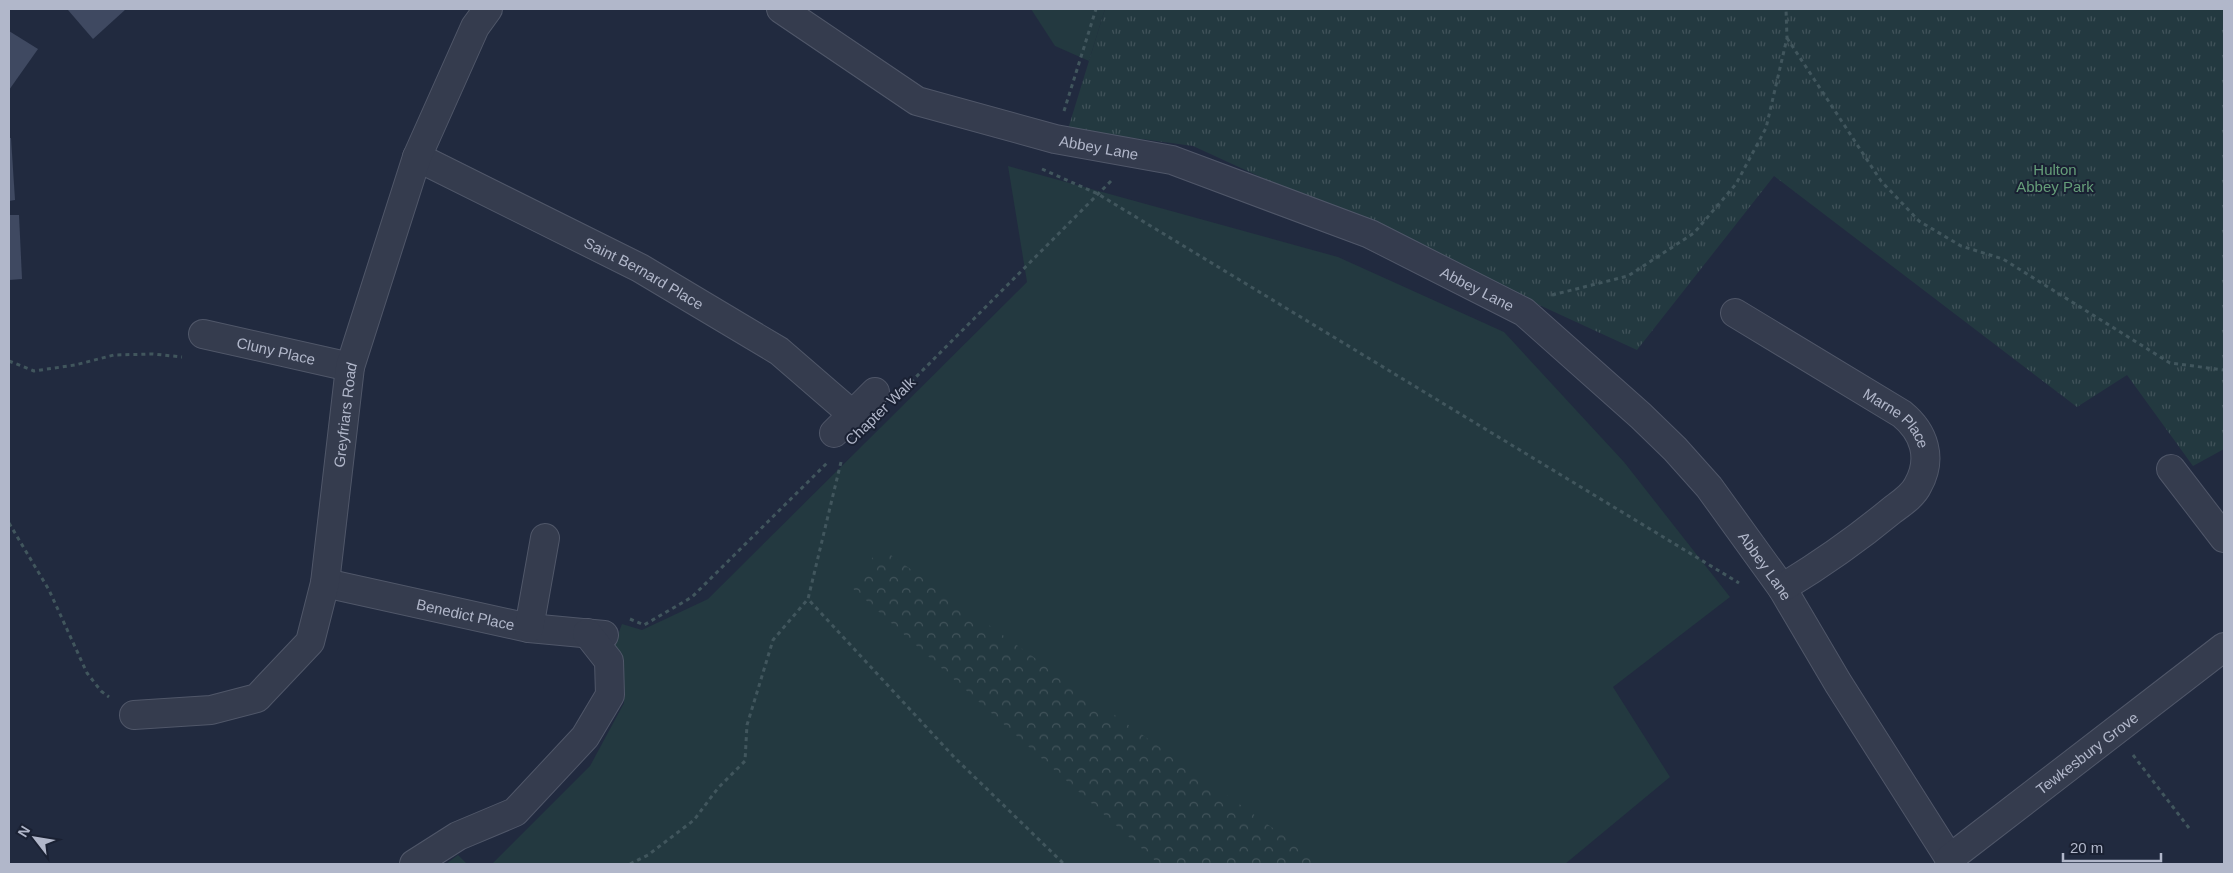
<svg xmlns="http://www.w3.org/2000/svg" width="2233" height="873" font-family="Helvetica,sans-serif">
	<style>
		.green { fill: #233940 }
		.forest { fill: url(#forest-crowns) }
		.park { fill: url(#park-tufts) }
		.building { fill: #3f4961 }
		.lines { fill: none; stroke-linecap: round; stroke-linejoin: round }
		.minor-casing { stroke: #505769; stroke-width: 30 }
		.path { stroke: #41565d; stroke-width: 3; stroke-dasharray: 4 4; stroke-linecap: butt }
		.minor { stroke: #353c4e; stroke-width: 28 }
		.labels { text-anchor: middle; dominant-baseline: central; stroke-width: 4; stroke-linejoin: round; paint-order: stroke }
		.street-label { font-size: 15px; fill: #b1b7ca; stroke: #1a2133 }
		.park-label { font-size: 15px; fill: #659d79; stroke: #1a2133 }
	</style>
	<defs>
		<pattern id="forest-crowns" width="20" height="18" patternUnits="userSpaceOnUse" patternTransform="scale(1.25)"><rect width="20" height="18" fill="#233940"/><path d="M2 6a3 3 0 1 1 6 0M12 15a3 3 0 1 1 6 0" fill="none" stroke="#41535a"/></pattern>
		<pattern id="park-tufts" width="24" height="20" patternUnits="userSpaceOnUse" patternTransform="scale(1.25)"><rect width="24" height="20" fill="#233940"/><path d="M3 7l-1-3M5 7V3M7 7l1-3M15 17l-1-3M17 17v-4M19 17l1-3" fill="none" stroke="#41535a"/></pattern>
	</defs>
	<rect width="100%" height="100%" fill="#212a3f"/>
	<!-- green -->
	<g class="green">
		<polygon points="1031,9 1105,9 1089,61 1055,46"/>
		<polygon points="1008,166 1338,257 1504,332 1624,462 1730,597 1613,687 1670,777 1565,864 492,864 590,766 624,703 624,672 614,645 622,624 642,630 708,599 1027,282"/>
		<polygon points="458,855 467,864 446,864"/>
	</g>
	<!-- forest -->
	<polygon class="forest" points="881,548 1323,864 1159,864 849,585"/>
	<!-- park -->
	<polygon class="park" points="1105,9 2224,9 2224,449 2193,466 2127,375 2077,407 1774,176 1637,350 1193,146 1068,129"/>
	<!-- building -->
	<g class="building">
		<polygon points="69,9 126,9 93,39 68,10"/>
		<polygon points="9,31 38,49 9,90"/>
		<polygon points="9,138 11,138 15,200 9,201"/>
		<polygon points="9,215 19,215 22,279 9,280"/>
	</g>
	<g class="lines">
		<defs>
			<g id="minor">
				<path id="s1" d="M781,9L917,101L1055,139L1172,160L1370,234L1524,312L1641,416L1675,449L1709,487L1782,588L1838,683L1953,864"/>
				<path id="s2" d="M417,157L640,268L779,351L853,415"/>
				<path id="s3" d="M1735,313L1902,414C1924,432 1933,458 1918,485C1913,496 1900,504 1891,511C1856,540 1820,565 1782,588"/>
				<path id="s4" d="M203,334L350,367"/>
				<polyline points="834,433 875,392"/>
				<polyline points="2171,469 2224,538"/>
				<path id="s5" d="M325,583L529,628L604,635"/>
				<polyline points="529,628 545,538"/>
				<path id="s6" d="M134,715L211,710L257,698L310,642L325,583L350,367L417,157L475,27L488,9"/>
				<path id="s7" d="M1949,859L2224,647"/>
				<polyline points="414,864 458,836 515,812 585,737 610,695 609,661 587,633"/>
			</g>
		</defs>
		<!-- minor casing -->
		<use href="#minor" class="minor-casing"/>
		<!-- path -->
		<g class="path">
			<polyline points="1787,38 1881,181 1919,221 1961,246 2003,259 2170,363 2224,370"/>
			<polyline points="1064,111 1096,9"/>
			<polyline points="1042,169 1098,194 1739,583"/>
			<polyline points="1552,295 1628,276 1694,233 1736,184 1766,128 1787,38 1786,9"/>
			<polyline points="9,361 34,371 75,365 114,355 153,354 182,357"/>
			<polyline points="905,388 1112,180"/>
			<polyline points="841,462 808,599 954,757 1064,864"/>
			<polyline points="9,523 49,590 87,673 101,691 109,697"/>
			<polyline points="630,619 644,625 692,597 827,463"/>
			<polyline points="2133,755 2189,828"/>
			<polyline points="630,864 648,855 694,820 718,788 745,761 747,725 773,640 808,599"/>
		</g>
		<!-- minor -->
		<use href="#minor" class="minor"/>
	</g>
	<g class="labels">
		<!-- street labels -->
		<g class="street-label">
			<text stroke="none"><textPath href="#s1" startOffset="352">Abbey Lane</textPath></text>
			<text stroke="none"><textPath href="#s2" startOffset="255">Saint Bernard Place</textPath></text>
			<text stroke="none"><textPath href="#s1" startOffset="758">Abbey Lane</textPath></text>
			<text stroke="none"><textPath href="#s4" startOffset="75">Cluny Place</textPath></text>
			<text transform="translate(880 411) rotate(-44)">Chapter Walk</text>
			<text stroke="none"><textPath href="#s6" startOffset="432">Greyfriars Road</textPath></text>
			<text stroke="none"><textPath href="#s3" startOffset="194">Marne Place</textPath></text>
			<text stroke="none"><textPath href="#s1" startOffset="1162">Abbey Lane</textPath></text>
			<text stroke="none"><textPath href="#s5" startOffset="144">Benedict Place</textPath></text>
			<text stroke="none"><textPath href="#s7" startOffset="174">Tewkesbury Grove</textPath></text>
		</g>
		<!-- park labels -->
		<g class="park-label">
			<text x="2055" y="169">Hulton<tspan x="2055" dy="17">Abbey Park</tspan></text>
		</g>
	</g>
	<!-- border -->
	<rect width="2233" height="873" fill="none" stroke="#b1b7ca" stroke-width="20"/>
	<!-- north arrow -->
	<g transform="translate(35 838) rotate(301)" stroke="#1a2133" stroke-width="4" paint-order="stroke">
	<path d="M0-4L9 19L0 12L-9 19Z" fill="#b1b7ca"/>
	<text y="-8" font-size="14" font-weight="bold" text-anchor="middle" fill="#b1b7ca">N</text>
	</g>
	<!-- scale -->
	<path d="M2063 853v8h98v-8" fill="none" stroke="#b1b7ca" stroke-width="2.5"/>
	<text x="2070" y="853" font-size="15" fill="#b1b7ca" stroke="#1a2133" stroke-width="4" paint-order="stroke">20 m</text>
</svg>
